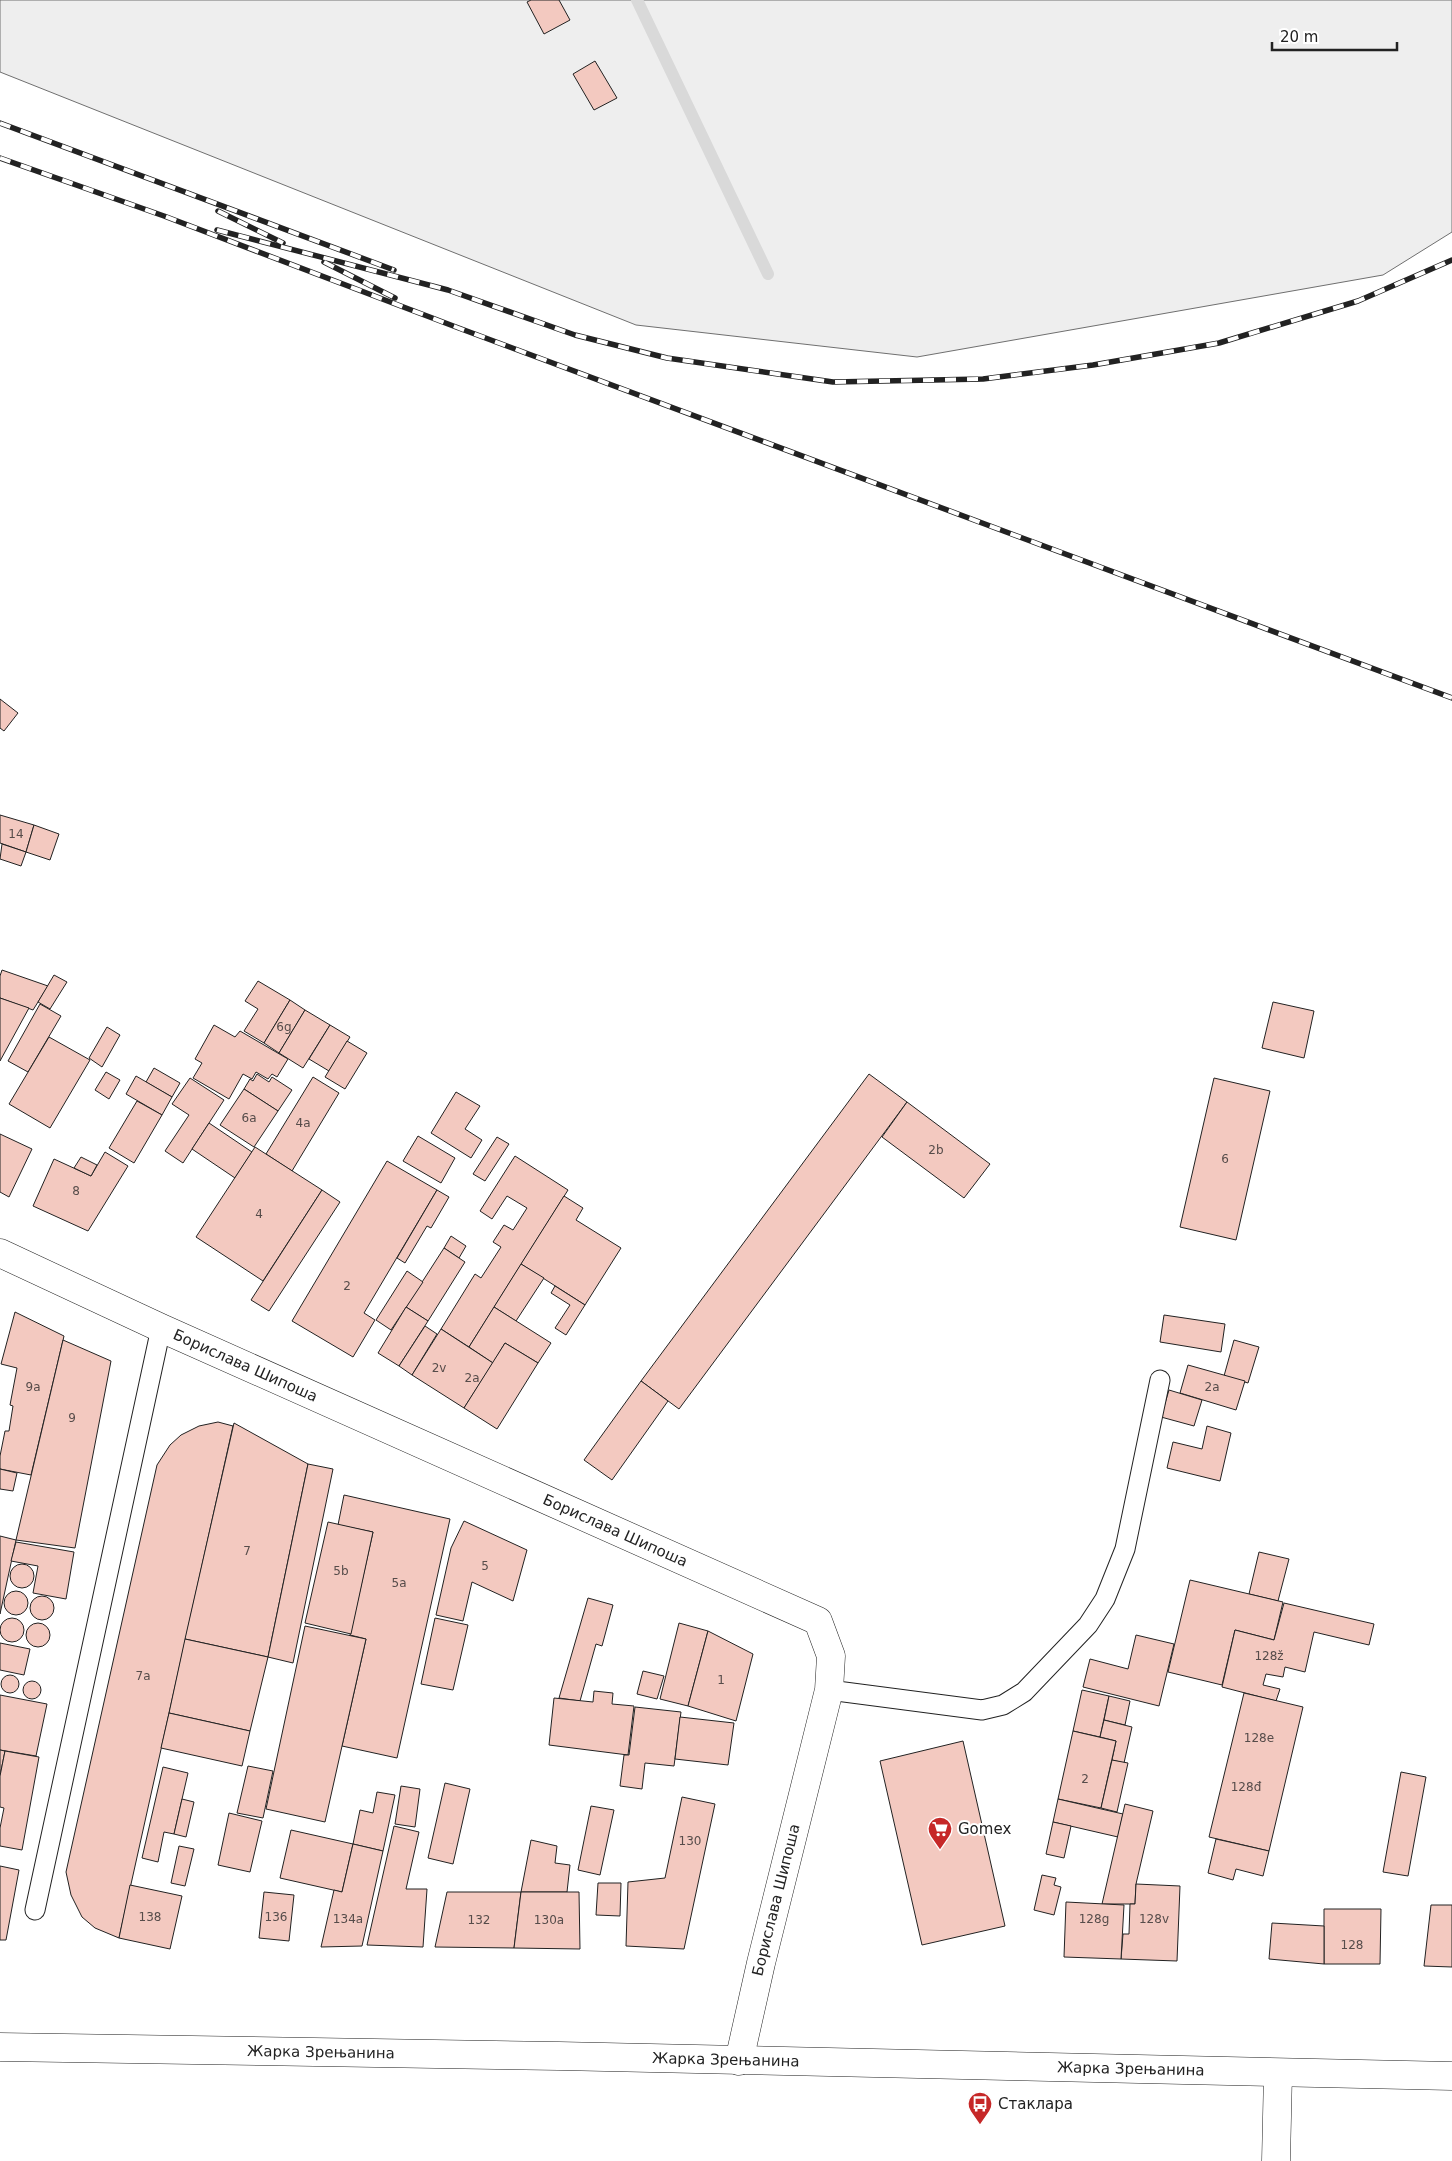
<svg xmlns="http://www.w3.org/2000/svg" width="1452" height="2161" font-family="'DejaVu Sans',sans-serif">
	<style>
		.green { fill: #eee; stroke: #6f6f6f }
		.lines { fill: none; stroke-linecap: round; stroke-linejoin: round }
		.stream { stroke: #d9d9d9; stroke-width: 12 }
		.building { fill: #f3c9c0; stroke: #222 }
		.lane-casing { stroke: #222; stroke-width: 21 }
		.street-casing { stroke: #222; stroke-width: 29 }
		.secondary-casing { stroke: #222; stroke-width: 29 }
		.lane { stroke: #fff; stroke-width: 19 }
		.street { stroke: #fff; stroke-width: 28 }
		.secondary { stroke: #fff; stroke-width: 28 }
		.rail-casing { stroke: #222; stroke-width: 5.5 }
		.rail { stroke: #fff; stroke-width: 4; stroke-dasharray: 11; stroke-linecap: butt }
		.labels { text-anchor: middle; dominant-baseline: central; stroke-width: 4; stroke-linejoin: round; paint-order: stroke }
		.number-label { font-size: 12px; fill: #564c4a }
		.street-label { font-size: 15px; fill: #222; stroke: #fff }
		.poi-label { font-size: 15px; fill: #222; stroke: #fff; text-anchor: start }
	</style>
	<rect width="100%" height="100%" fill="#fff"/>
	<!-- green -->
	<polygon class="green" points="0,0 1452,0 1452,232 1383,275 917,357 636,325 0,72"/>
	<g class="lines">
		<!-- stream -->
		<polyline class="stream" points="637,0 768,274"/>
	</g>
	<!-- building -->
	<g class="building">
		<polygon points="531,0 559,0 570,20 544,34 527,2"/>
		<polygon points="595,61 617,98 594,110 573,74"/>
		<polygon points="0,699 18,713 4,731 0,728"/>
		<polygon points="0,815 34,825 26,852 0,843"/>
		<polygon points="34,825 59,834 50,860 26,852"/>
		<polygon points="2,844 26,852 21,866 0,859"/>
		<polygon points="2,970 48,986 33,1010 0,998 0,976"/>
		<polygon points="54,975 67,982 50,1009 38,1002"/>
		<polygon points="258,981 290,1000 264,1043 244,1031 258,1009 245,1001"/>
		<polygon points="0,998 29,1008 0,1061"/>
		<polygon points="290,1000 305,1010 279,1053 264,1043"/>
		<polygon points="1273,1002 1314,1011 1304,1058 1262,1048"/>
		<polygon points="40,1004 61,1016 28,1072 8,1061"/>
		<polygon points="305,1010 330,1025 303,1068 279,1053"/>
		<polygon points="214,1025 235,1037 240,1031 288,1059 277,1077 272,1074 268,1079 256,1072 252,1079 243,1074 229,1099 193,1078 202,1063 195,1059"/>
		<polygon points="330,1025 350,1037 329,1071 309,1059"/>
		<polygon points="107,1027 120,1035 102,1067 89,1058"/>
		<polygon points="49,1037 90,1060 50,1128 9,1104"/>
		<polygon points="347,1041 367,1053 345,1089 325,1077"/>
		<polygon points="154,1068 180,1083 172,1097 146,1082"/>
		<polygon points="106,1072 120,1080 109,1099 95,1090"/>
		<polygon points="257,1074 269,1082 272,1077 292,1090 278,1111 244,1089 250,1079 253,1081"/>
		<polygon points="869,1074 907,1102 679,1409 641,1381"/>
		<polygon points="136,1076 172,1097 162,1115 126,1094"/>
		<polygon points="313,1077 339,1093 292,1171 266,1154"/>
		<polygon points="190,1078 224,1100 183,1163 165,1151 189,1115 172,1104"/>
		<polygon points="1214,1078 1270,1091 1236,1240 1180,1227"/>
		<polygon points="244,1089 278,1111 254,1147 220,1125"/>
		<polygon points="456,1092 480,1106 465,1129 482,1140 471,1158 431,1133"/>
		<polygon points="137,1101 162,1115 134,1163 109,1148"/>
		<polygon points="907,1102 990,1164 964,1198 882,1137"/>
		<polygon points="209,1123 252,1152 235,1178 192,1149"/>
		<polygon points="0,1134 32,1149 9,1197 0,1192"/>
		<polygon points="418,1136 455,1158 441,1183 403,1161"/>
		<polygon points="497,1137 509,1144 485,1181 473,1174"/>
		<polygon points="255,1147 322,1190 263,1281 196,1237"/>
		<polygon points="105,1152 128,1166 88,1231 33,1206 54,1159 91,1176"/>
		<polygon points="515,1156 568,1190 469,1347 441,1329 475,1274 481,1278 501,1247 493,1242 504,1225 513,1230 527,1208 507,1196 492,1219 480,1211"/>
		<polygon points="81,1157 97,1165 91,1176 74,1168"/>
		<polygon points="387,1161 437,1190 364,1313 375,1320 353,1357 292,1321"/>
		<polygon points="322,1190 340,1202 269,1311 251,1300"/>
		<polygon points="437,1190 449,1197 431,1228 427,1226 405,1263 397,1258"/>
		<polygon points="564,1196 583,1208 576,1220 621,1248 585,1305 521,1264"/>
		<polygon points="451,1236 466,1246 459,1258 444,1248"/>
		<polygon points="444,1248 465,1262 428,1321 406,1307"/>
		<polygon points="521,1264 544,1278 516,1321 494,1307"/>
		<polygon points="407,1271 423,1282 391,1330 376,1320"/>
		<polygon points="555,1286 585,1305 566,1335 555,1328 570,1305 551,1293"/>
		<polygon points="406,1307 428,1321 399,1366 378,1353"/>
		<polygon points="494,1307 551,1343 538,1363 505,1343 493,1363 469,1347"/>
		<polygon points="15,1312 64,1336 31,1475 0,1469 0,1456 5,1431 9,1431 13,1406 10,1405 17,1368 1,1364"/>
		<polygon points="1164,1315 1225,1324 1221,1352 1160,1342"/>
		<polygon points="425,1326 437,1334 412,1375 399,1366"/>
		<polygon points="441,1329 493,1363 464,1408 412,1375"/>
		<polygon points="63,1340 111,1361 75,1548 16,1540"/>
		<polygon points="1234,1340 1259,1347 1248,1383 1224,1376"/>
		<polygon points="505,1343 538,1363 497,1429 464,1408"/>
		<polygon points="1188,1365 1245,1381 1236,1410 1180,1393"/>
		<polygon points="641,1381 668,1401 612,1480 584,1460"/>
		<polygon points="1169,1390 1202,1400 1194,1426 1161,1417"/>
		<polygon points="218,1422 233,1426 119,1938 95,1928 82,1917 71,1895 66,1872 157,1465 170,1445 181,1435 199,1426"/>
		<polygon points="234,1423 308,1464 268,1657 185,1639"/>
		<polygon points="1207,1426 1231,1433 1220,1481 1167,1468 1173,1442 1202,1449"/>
		<polygon points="308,1464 333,1469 293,1663 268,1657"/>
		<polygon points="0,1469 17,1473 13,1491 0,1489"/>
		<polygon points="344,1495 450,1519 397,1758 342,1746 366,1639 350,1635 373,1532 338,1525"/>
		<polygon points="464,1521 527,1550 513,1601 472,1582 463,1621 436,1615 451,1548"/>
		<polygon points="328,1522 373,1532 351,1634 305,1623"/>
		<polygon points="0,1536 16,1540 0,1614"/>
		<polygon points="16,1542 74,1552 66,1599 33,1593 38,1566 11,1561"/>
		<polygon points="1259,1552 1289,1559 1278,1601 1249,1594"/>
		<circle cx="22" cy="1576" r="12"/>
		<polygon points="1190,1580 1283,1602 1274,1640 1235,1630 1222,1685 1168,1672"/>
		<circle cx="16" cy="1603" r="12"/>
		<circle cx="42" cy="1608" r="12"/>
		<polygon points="588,1598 613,1605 602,1646 596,1644 580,1701 559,1698"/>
		<polygon points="1284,1603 1374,1624 1369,1645 1314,1632 1305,1672 1285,1667 1283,1677 1266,1674 1263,1685 1280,1689 1276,1701 1222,1687 1235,1630 1274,1640"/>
		<circle cx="12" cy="1630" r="12"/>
		<polygon points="435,1618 468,1625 453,1690 421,1684"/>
		<circle cx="38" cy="1635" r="12"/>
		<polygon points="679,1623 708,1631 688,1706 660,1699"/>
		<polygon points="305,1626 366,1639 325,1822 266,1809"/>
		<polygon points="708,1631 753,1654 736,1721 688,1706"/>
		<polygon points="1136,1635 1174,1644 1159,1706 1083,1687 1090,1659 1128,1669"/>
		<polygon points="185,1639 268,1657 250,1731 169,1713"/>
		<polygon points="0,1643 30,1649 24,1675 0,1670"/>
		<polygon points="643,1671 664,1676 657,1699 637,1694"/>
		<circle cx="10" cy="1684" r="9"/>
		<circle cx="32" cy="1690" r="9"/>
		<polygon points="1082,1690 1109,1696 1100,1737 1073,1731"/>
		<polygon points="594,1691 613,1693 612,1704 634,1706 628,1755 549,1745 554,1698 593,1702"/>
		<polygon points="1244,1693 1303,1707 1269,1851 1209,1837"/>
		<polygon points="0,1695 47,1704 36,1756 0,1750"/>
		<polygon points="1109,1696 1130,1701 1125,1725 1104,1720"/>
		<polygon points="635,1707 681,1712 674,1766 645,1763 642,1789 620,1786 624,1755 629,1755"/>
		<polygon points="169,1713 250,1731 242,1766 161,1748"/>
		<polygon points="680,1717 734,1723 728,1765 675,1759"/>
		<polygon points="1104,1720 1132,1727 1124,1763 1112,1760 1116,1741 1100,1737"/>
		<polygon points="1073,1731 1116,1741 1101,1808 1058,1799"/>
		<polygon points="963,1741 1005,1926 922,1945 880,1761"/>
		<polygon points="0,1750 5,1751 0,1776"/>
		<polygon points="5,1751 39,1757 22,1850 0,1846 0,1828 4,1808 0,1807 0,1776"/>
		<polygon points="1112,1760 1128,1763 1117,1812 1101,1808"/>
		<polygon points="248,1766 273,1771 263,1818 237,1813"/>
		<polygon points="163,1767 188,1773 174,1834 164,1832 158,1862 142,1858"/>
		<polygon points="1401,1772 1426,1777 1408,1876 1383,1872"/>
		<polygon points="445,1783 470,1789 453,1864 428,1858"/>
		<polygon points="401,1786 420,1789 415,1827 395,1824"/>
		<polygon points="377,1792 395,1795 383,1851 353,1844 360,1810 373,1813"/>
		<polygon points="682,1797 715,1804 684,1949 626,1946 628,1882 665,1878"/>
		<polygon points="182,1799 194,1802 186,1837 174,1834"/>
		<polygon points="1058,1799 1123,1814 1118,1837 1053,1822"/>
		<polygon points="1125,1804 1153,1811 1136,1884 1135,1904 1102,1904"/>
		<polygon points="591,1806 614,1810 600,1875 578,1870"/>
		<polygon points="229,1813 262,1821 250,1872 218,1865"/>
		<polygon points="1053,1822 1071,1826 1064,1858 1046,1854"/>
		<polygon points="394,1826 419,1832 406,1889 427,1889 423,1947 367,1945"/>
		<polygon points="291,1830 353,1844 342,1892 280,1878"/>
		<polygon points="1216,1839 1269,1851 1263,1876 1236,1869 1233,1880 1208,1873"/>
		<polygon points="531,1840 557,1846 555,1863 570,1865 567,1892 521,1892"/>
		<polygon points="353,1844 383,1851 362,1946 321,1947 334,1890 342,1892"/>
		<polygon points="179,1846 194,1849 185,1886 171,1883"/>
		<polygon points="0,1866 19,1870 6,1940 0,1940"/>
		<polygon points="1042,1875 1056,1878 1054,1885 1061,1887 1054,1915 1034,1910"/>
		<polygon points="598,1883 621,1883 620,1916 596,1915"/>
		<polygon points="1136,1884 1180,1886 1177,1961 1121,1959 1123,1934 1129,1934 1130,1904 1135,1904"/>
		<polygon points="130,1885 182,1896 170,1949 119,1938"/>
		<polygon points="264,1892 294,1895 289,1941 259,1938"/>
		<polygon points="447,1892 521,1892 514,1948 435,1947"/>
		<polygon points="521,1892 579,1892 580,1949 514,1948"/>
		<polygon points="1066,1902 1124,1905 1121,1959 1064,1957"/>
		<polygon points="1431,1905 1452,1905 1452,1967 1424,1966"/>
		<polygon points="1324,1909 1381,1909 1380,1964 1324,1964"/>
		<polygon points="1272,1923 1324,1926 1324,1964 1269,1959"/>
	</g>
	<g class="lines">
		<defs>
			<g id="lane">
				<polyline points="829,1690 982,1710 1003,1705 1024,1692 1088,1625 1105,1599 1125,1549 1160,1380"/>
				<polyline points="35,1910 161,1328"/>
			</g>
			<g id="street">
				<path id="s1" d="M0,1253L161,1328L818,1621L831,1656L829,1690L761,1963L739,2061"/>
				<polyline points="1276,2161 1278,2073"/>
			</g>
			<g id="secondary">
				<path id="s2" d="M0,2047L559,2056L1452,2076"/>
			</g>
		</defs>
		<!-- lane casing -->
		<use href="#lane" class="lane-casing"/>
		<!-- street casing -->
		<use href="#street" class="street-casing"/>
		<!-- secondary casing -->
		<use href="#secondary" class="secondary-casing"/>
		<!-- lane -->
		<use href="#lane" class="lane"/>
		<!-- street -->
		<use href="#street" class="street"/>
		<!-- secondary -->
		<use href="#secondary" class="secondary"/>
		<defs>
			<g id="rail">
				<polyline points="0,123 394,270"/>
				<polyline points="0,158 164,216 456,327 1452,698"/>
				<polyline points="218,211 283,243"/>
				<polyline points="217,230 448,290 575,335 667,358 833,382 983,379 1093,365 1219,343 1358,301 1452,260"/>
				<polyline points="324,262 395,298"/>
			</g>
		</defs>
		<!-- rail casing -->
		<use href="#rail" class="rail-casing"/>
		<!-- rail -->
		<use href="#rail" class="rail"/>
	</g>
	<!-- icons -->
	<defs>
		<symbol id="supermarket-pin" viewBox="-11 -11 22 30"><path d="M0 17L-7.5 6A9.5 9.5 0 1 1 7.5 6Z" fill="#c62828" stroke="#fff"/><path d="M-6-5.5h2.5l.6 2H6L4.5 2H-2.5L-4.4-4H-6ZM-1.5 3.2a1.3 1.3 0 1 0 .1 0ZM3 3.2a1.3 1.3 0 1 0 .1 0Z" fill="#fff"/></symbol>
		<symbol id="bus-pin" viewBox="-11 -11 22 30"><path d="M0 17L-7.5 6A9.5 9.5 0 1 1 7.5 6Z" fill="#c62828" stroke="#fff"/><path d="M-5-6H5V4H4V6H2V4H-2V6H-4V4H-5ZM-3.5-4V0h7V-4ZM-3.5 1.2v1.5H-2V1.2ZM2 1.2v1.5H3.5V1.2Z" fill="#fff"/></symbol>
	</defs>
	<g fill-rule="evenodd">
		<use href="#supermarket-pin" x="926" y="1815" width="28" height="38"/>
		<use href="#bus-pin" x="966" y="2090" width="28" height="38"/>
	</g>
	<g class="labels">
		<!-- number labels -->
		<g class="number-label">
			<text x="16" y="834">14</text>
			<text x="284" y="1027">6g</text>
			<text x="249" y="1118">6a</text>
			<text x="303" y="1123">4a</text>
			<text x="936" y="1150">2b</text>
			<text x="1225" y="1159">6</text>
			<text x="76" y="1191">8</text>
			<text x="259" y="1214">4</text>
			<text x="347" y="1286">2</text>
			<text x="439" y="1368">2v</text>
			<text x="472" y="1378">2a</text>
			<text x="33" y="1387">9a</text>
			<text x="1212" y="1387">2a</text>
			<text x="72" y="1418">9</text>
			<text x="247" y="1551">7</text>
			<text x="485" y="1566">5</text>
			<text x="341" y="1571">5b</text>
			<text x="399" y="1583">5a</text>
			<text x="1269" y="1656">128ž</text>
			<text x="143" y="1676">7a</text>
			<text x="721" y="1680">1</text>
			<text x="1259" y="1738">128e</text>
			<text x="1085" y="1779">2</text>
			<text x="1246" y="1787">128đ</text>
			<text x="690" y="1841">130</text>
			<text x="150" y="1917">138</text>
			<text x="276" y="1917">136</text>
			<text x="348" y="1919">134a</text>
			<text x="1094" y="1919">128g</text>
			<text x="1154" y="1919">128v</text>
			<text x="479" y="1920">132</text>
			<text x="549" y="1920">130a</text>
			<text x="1352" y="1945">128</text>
		</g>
		<!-- street labels -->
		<g class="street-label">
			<text stroke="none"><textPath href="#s1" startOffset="270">Борислава Шипоша</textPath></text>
			<text stroke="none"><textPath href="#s1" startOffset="675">Борислава Шипоша</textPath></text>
			<text transform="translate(776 1900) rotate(-76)">Борислава Шипоша</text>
			<text stroke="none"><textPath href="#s2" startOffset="321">Жарка Зрењанина</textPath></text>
			<text stroke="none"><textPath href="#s2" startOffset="726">Жарка Зрењанина</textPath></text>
			<text stroke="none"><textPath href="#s2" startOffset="1131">Жарка Зрењанина</textPath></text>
		</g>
		<!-- poi labels -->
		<g class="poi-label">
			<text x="958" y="1829">Gomex</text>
			<text x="998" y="2104">Стаклара</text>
		</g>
	</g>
	<!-- scale -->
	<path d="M1272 42v8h125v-8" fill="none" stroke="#222222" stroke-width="2.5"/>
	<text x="1280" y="42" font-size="15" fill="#222222" stroke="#ffffff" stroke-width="4" paint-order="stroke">20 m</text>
</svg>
